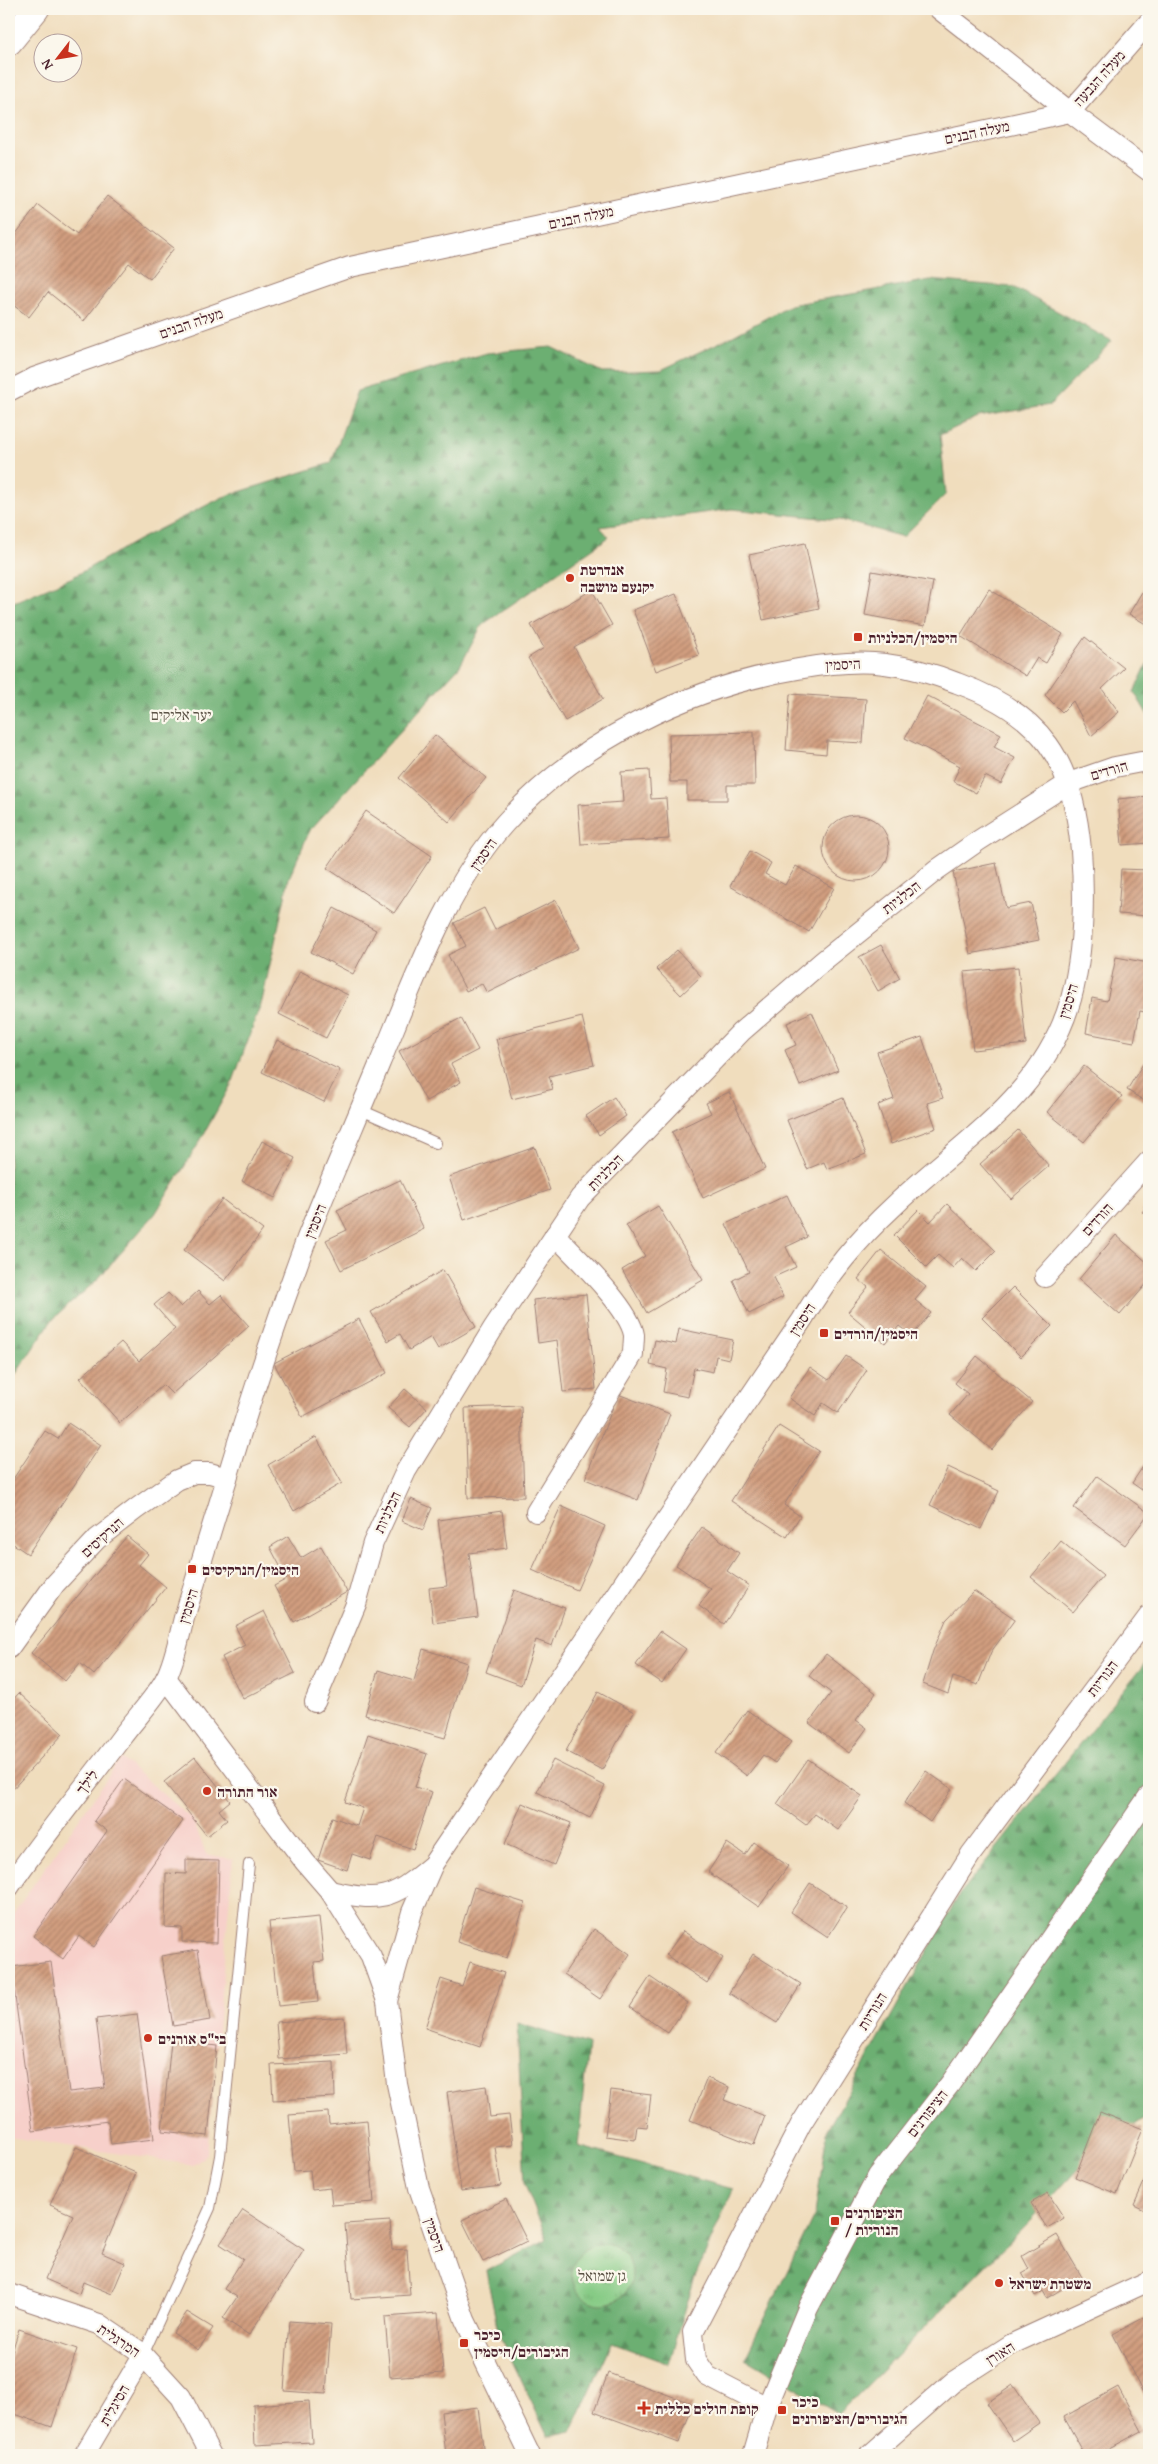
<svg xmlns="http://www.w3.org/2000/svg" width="1158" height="2464" font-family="'Gentium Book Plus','Frank Ruhl Libre',serif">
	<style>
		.built { fill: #f7d0ca }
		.forest { fill: url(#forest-firs); stroke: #5b674e }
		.park { fill: url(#park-tufts); stroke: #687558 }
		.building { fill: url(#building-hatch) }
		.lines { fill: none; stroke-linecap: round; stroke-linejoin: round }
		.service-casing { stroke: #9d7e74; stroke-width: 12 }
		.minor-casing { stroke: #9d7e74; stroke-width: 22 }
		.tertiary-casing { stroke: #9d7e74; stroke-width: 28 }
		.service { stroke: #fff; stroke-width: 10 }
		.minor { stroke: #fff; stroke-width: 20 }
		.tertiary { stroke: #fff; stroke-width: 26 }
		.poi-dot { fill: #c8321e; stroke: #fbf7ec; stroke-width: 2 }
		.labels { text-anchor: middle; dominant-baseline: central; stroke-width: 4.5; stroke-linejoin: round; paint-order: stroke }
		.street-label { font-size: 15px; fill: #4a1f2b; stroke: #fbf7ec }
		.poi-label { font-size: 15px; font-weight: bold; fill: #4a1f2b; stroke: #fbf7ec; text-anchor: start }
		.park-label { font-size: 15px; fill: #5c5346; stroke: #fbf7ec }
	</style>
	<defs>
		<pattern id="forest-firs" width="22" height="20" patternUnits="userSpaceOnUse" patternTransform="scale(1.25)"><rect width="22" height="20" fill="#6caf72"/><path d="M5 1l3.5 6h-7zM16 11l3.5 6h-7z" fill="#5b8e5e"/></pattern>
		<pattern id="park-tufts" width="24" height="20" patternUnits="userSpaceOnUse" patternTransform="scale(1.25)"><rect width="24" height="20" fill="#86cb85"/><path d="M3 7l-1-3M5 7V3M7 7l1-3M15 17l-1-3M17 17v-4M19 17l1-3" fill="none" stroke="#75ae73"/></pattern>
		<pattern id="building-hatch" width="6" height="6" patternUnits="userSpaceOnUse" patternTransform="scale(1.25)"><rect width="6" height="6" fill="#d19e7f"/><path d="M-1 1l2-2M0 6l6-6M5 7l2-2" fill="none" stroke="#ac8068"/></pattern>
	</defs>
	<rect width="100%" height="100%" fill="#fbf7ec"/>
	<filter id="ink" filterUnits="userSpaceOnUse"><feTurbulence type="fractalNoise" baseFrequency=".02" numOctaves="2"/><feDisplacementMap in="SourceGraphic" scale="10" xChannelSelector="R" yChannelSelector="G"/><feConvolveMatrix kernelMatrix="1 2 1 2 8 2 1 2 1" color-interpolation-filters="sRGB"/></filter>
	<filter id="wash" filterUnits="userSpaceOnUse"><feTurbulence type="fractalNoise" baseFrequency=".0096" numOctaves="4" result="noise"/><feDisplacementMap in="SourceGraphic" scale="20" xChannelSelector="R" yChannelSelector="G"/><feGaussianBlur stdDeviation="1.12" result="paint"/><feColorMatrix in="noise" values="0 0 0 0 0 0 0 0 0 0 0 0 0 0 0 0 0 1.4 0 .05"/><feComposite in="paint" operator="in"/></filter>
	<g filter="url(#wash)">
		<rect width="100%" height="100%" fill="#f0ddbd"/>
		<!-- built -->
		<polygon class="built" points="121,1758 193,1820 206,1854 233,1859 207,2155 193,2165 9,2137 9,1920"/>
		<!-- forest -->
		<g class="forest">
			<polygon points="930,280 1013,287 1112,341 1050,405 978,417 940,435 946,494 903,537 840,520 732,509 600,527 609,537 482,625 460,666 310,830 289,878 262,1001 233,1081 199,1143 155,1214 97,1280 52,1320 9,1384 9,604 73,577 138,540 223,497 331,463 357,391 487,353 551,347 602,372 661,370 733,336 790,305"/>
			<polygon points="1147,664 1149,664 1149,717 1134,692"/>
			<polygon points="1149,1658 1149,2115 1089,2157 1030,2221 839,2414 745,2358 815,2214 827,2131 959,1895"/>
			<polygon points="517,2023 588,2045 578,2146 733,2189 694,2280 669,2364 612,2343 571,2432 548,2437 498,2331 486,2271 547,2239 525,2185"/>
		</g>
		<!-- park -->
		<circle class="park" cx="602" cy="2274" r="30"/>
		<g id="blocks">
			<!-- building -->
			<g class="building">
				<polygon points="107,196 174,248 150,279 129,263 84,321 48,292 29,317 9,302 9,243 38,205 77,235"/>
				<polygon points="805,543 819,608 763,620 749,555"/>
				<polygon points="872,571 933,582 925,626 865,615"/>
				<polygon points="1149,580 1149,626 1129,614"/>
				<polygon points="989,589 1063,634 1046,663 1037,658 1026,676 960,636"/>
				<polygon points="592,590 612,625 574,647 603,699 565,721 528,658 544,648 531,625"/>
				<polygon points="676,594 699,655 656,671 633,610"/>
				<polygon points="1085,637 1124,668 1102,689 1119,712 1091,736 1073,701 1062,712 1045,695"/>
				<polygon points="790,694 866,699 863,743 827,741 826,754 786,750"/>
				<polygon points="927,696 1001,734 994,747 1015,758 1001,784 985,776 976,793 953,781 960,766 905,738"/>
				<polygon points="754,732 755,785 727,785 727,800 687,800 687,782 670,782 669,734"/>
				<polygon points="435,735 486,778 449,822 399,778"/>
				<polygon points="649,770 651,799 666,798 669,839 581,844 578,805 623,802 621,772"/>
				<polygon points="1149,796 1149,843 1122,845 1118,799"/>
				<polygon points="366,811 432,856 394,913 327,868"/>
				<circle cx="856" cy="848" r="33"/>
				<polygon points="750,851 771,863 765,874 785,885 796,866 834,888 809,932 730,886"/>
				<polygon points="996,863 1006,908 1031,903 1039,940 970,954 953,872"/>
				<polygon points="1121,869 1149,870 1149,916 1118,914"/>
				<polygon points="556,900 579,948 487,993 482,984 466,991 448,955 466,946 454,923 484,908 495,930"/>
				<polygon points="334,908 376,930 353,974 311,952"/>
				<polygon points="881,945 900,978 878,991 859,957"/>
				<polygon points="677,950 701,976 681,995 656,969"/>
				<polygon points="1116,957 1149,963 1149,1013 1140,1011 1134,1042 1086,1033 1092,998 1107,1001"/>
				<polygon points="1018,967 1026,1044 973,1050 964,972"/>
				<polygon points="300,971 348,995 326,1038 279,1014"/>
				<polygon points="812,1012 838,1070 800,1086 785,1050 796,1045 787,1023"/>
				<polygon points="582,1017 594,1065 549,1076 553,1089 512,1099 496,1039"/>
				<polygon points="461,1018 478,1050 451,1064 461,1082 426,1101 399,1051"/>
				<polygon points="922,1037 943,1098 927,1103 936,1128 891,1144 878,1105 894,1099 877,1052"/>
				<polygon points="277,1040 340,1070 324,1102 262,1072"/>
				<polygon points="1144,1062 1149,1065 1149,1104 1127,1090"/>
				<polygon points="1084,1066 1122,1096 1084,1142 1047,1112"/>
				<polygon points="729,1092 765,1169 703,1198 672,1132 711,1113 706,1103"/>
				<polygon points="614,1097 626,1116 599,1135 586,1116"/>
				<polygon points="843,1098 866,1154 827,1169 824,1162 807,1169 787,1120"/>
				<polygon points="1018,1130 1049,1166 1011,1199 980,1164"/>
				<polygon points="262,1141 295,1158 275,1198 242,1181"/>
				<polygon points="535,1147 550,1190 464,1220 449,1177"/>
				<polygon points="400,1180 424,1229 341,1270 326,1240 347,1230 337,1210"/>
				<polygon points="787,1195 807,1237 786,1247 796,1267 774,1277 783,1297 749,1314 733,1280 749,1272 726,1224"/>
				<polygon points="222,1199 263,1230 225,1281 184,1250"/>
				<polygon points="1149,1203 1149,1218 1142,1212"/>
				<polygon points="947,1204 996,1251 976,1271 962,1258 953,1268 938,1255 926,1267 894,1235 918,1210 930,1222"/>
				<polygon points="658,1206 703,1280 647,1313 622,1270 645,1256 626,1225"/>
				<polygon points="1116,1235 1149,1264 1149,1281 1120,1315 1079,1279"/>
				<polygon points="881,1250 926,1287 915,1300 931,1313 912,1336 899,1326 885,1343 848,1312 868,1287 858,1279"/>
				<polygon points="443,1270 476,1327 438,1349 431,1337 409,1350 400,1334 388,1341 371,1312"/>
				<polygon points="1013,1287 1052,1326 1021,1357 982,1318"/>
				<polygon points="198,1291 210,1304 221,1295 249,1326 172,1394 163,1385 120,1423 80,1378 121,1342 139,1361 175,1329 154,1305 168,1293 181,1307"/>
				<polygon points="586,1294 596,1389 563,1392 557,1340 538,1343 533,1300"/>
				<polygon points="359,1319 387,1373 302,1417 274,1363"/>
				<polygon points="679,1329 733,1340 729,1359 716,1356 713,1372 694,1368 688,1397 663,1392 667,1369 650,1365 655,1340 676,1344"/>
				<polygon points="846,1356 867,1370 838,1413 823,1403 815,1416 789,1398 810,1367 829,1380"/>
				<polygon points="977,1356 1032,1402 992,1450 950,1415 968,1394 955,1383"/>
				<polygon points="405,1389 427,1408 410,1427 388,1408"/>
				<polygon points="618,1394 670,1414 638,1500 585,1479"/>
				<polygon points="521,1406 524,1497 468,1498 465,1408"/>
				<polygon points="68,1423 101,1445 28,1554 9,1541 9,1485 45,1431 58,1439"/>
				<polygon points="779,1426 819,1451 784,1505 800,1516 787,1537 731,1501"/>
				<polygon points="316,1437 342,1483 294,1511 268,1465"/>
				<polygon points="1146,1462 1149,1464 1149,1495 1132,1483"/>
				<polygon points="948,1467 999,1491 981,1529 930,1505"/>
				<polygon points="1097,1476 1149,1513 1125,1545 1074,1508"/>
				<polygon points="411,1499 432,1508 423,1530 402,1521"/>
				<polygon points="561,1506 605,1526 577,1590 532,1570"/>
				<polygon points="502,1511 507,1548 469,1553 478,1617 433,1623 429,1588 447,1586 438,1520"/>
				<polygon points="702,1527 739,1553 727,1571 749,1586 724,1624 699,1606 711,1589 676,1565"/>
				<polygon points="127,1536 148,1554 139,1565 166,1587 94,1675 80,1663 65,1681 31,1653"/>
				<polygon points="288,1536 301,1558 321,1546 347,1592 294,1622 274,1586 287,1579 270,1547"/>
				<polygon points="1061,1541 1103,1576 1073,1612 1031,1577"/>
				<polygon points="514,1590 565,1608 552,1646 536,1640 521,1685 486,1672"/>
				<polygon points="974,1591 1015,1619 991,1652 978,1685 953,1677 948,1694 923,1684 933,1651 946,1620"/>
				<polygon points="264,1611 295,1673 243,1699 222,1657 245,1645 235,1626"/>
				<polygon points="660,1631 686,1649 662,1683 636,1665"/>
				<polygon points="423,1649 467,1663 445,1738 365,1715 378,1670 414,1681"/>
				<polygon points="826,1654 876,1693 856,1720 867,1728 849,1753 809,1723 831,1693 809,1676"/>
				<polygon points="598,1692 634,1712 602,1770 566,1751"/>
				<polygon points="19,1693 63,1734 9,1793 9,1704"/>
				<polygon points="747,1710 791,1742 775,1763 763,1755 747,1776 716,1753"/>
				<polygon points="368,1734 427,1754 415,1787 432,1792 413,1849 378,1837 370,1860 352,1854 347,1870 318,1860 332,1817 357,1826 363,1808 345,1802"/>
				<polygon points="195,1757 230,1801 219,1810 227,1820 207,1836 164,1782"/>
				<polygon points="808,1759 862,1796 838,1830 815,1814 806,1825 777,1804"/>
				<polygon points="553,1760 605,1786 590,1818 537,1792"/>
				<polygon points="926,1771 952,1789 930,1822 904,1803"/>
				<polygon points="124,1779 183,1821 94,1947 79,1936 63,1959 33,1936 107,1831 94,1821"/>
				<polygon points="522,1803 571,1823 554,1865 505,1844"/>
				<polygon points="754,1842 788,1866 759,1907 708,1872 727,1843 745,1855"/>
				<polygon points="186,1860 219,1861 217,1943 182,1942 182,1928 165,1927 166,1873 186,1874"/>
				<polygon points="810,1883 847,1907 828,1937 791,1912"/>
				<polygon points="474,1887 525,1903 507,1958 457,1942"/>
				<polygon points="319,1917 324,1961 314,1962 318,2002 278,2006 269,1922"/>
				<polygon points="594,1929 630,1954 600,1999 564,1974"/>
				<polygon points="683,1931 723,1958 707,1983 666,1955"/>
				<polygon points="198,1950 210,2020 173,2026 161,1956"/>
				<polygon points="753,1954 801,1984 777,2023 729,1993"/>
				<polygon points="51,1962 69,2092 105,2088 96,2019 137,2014 154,2139 111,2144 108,2121 33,2131 11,1967"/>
				<polygon points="470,1962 504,1973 480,2047 425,2028 441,1979 462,1986"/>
				<polygon points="650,1977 688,2003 668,2033 630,2007"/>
				<polygon points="344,2017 347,2054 279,2059 276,2022"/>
				<polygon points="171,2041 217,2046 208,2136 162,2131"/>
				<polygon points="334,2062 335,2097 273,2100 271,2065"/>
				<polygon points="707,2078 729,2087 724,2100 765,2116 754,2145 690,2120"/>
				<polygon points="486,2086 490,2117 509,2115 513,2145 495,2147 501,2186 461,2191 447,2092"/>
				<polygon points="611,2090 651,2095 647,2127 637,2126 635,2140 605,2136"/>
				<polygon points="328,2112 329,2124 367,2120 374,2202 332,2205 330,2188 312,2190 310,2170 294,2171 289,2115"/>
				<polygon points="1100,2112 1143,2129 1117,2194 1075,2177"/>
				<polygon points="76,2147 136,2173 102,2253 125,2263 112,2294 83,2282 79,2294 45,2279 73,2215 50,2205"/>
				<polygon points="1149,2171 1149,2212 1134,2205"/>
				<polygon points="1048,2193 1064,2218 1047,2228 1031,2203"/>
				<polygon points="506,2199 527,2241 483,2262 462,2220"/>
				<polygon points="243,2210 304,2250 249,2335 223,2318 237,2297 224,2289 243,2259 220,2244"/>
				<polygon points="390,2221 392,2250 407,2249 410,2295 351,2299 345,2224"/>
				<polygon points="1057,2235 1082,2277 1047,2298 1043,2291 1035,2296 1022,2273 1029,2269 1022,2256"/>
				<polygon points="187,2312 213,2328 198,2350 173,2333"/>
				<polygon points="438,2313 443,2373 390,2377 385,2317"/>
				<polygon points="1149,2315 1149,2405 1113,2334"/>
				<polygon points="289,2321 331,2324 326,2394 284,2391"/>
				<polygon points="19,2329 77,2349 52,2427 9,2412 9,2362"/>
				<polygon points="608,2373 693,2404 679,2443 594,2412"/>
				<polygon points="1013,2385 1039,2423 1013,2441 987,2403"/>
				<polygon points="1118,2387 1142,2431 1097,2455 1085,2455 1064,2417"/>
				<polygon points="309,2401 312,2442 255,2445 253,2405"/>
				<polygon points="478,2407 484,2455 446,2455 441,2412"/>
				<polygon points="9,2449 25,2455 9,2455"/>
			</g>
		</g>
	</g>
	<g filter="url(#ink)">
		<use href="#blocks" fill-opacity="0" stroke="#9d7e74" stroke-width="1"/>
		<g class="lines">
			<defs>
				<g id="service">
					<polyline points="361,1110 436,1143"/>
					<polyline points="143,2355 210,2208 220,2156 249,1864"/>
				</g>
				<g id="minor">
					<polyline points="939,9 1070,112 1149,22"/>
					<polyline points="9,391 34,378 350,267 1070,112 1149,171"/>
					<polyline points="1045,1277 1149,1161"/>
					<path d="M536,1512L633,1354C633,1348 634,1341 634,1335C630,1308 575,1256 555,1235"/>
					<polyline points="9,1648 55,1584 97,1539 136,1509 177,1480 194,1473 210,1473 227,1478"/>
					<polyline points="166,1678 305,1862 330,1891 371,1956 387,2001 397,2084 419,2188 465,2320 530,2455"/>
					<polyline points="315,1702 356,1604 373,1543 406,1471 494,1327 580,1198 741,1032 823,961 938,869 978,841 1069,783 1115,767 1141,762 1149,763"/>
					<path d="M9,1887C44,1835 84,1788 121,1738C134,1720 157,1696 166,1678C175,1660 179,1637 184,1618C199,1570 213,1523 228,1475C252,1395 278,1316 307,1238C330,1180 355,1123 379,1065C413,984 446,889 505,823C580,740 689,687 798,669C826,664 857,660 885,664C910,667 934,674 957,683C1043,714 1073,761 1081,850C1085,901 1084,950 1071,999C1044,1095 963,1140 896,1204C856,1241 830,1273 802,1320L433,1864L412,1912L387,2001"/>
					<path d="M330,1891C380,1902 391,1900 430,1867"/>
					<polyline points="9,2294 99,2324 139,2351 181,2397 211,2455"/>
					<polyline points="767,2407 707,2376 696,2360 693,2332 801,2124 971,1854 1149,1616"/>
					<polyline points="84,2455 143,2355"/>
					<polyline points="753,2455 767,2407 808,2308 878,2176 950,2084 1149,1796"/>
					<polyline points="870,2455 953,2382 1012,2344 1149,2281"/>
				</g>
				<polyline id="tertiary" points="9,42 36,9"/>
			</defs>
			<!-- service casing -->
			<use href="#service" class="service-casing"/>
			<!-- minor casing -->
			<use href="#minor" class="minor-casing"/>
			<!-- tertiary casing -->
			<use href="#tertiary" class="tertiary-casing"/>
			<!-- service -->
			<use href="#service" class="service"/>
			<!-- minor -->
			<use href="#minor" class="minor"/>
			<!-- tertiary -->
			<use href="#tertiary" class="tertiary"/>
		</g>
	</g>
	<!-- markers -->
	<g class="poi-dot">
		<circle cx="570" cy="578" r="5"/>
		<rect x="853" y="632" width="10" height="10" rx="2.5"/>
		<rect x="819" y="1328" width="10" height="10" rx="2.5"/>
		<rect x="187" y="1564" width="10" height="10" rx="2.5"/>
		<circle cx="207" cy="1791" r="5"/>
		<circle cx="148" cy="2038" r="5"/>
		<rect x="830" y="2216" width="10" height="10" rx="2.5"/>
		<circle cx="999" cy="2283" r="5"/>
		<rect x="459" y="2338" width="10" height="10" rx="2.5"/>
		<path d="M641.5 2400.5h5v5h5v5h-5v5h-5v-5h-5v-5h5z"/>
		<rect x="777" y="2405" width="10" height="10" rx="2.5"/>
	</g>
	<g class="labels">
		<!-- street labels -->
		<g class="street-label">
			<text transform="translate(1099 78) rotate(-48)">מעלה הגבעה</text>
			<text transform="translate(977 132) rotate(-12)">מעלה הבנים</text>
			<text transform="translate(581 217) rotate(-12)">מעלה הבנים</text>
			<text transform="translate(191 323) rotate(-19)">מעלה הבנים</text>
			<text transform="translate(843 664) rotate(-3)">היסמין</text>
			<text transform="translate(1109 770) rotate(-16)">הורדים</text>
			<text transform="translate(483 854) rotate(-55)">היסמין</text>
			<text transform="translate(901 897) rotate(-38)">הכלניות</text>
			<text transform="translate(1068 1001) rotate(-73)">היסמין</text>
			<text transform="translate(605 1172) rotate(-46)">הכלניות</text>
			<text transform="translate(1097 1219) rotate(-48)">הורדים</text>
			<text transform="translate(315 1221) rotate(-68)">היסמין</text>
			<text transform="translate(802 1319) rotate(-57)">היסמין</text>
			<text transform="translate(387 1512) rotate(-65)">הכלניות</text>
			<text transform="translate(102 1537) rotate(-42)">הנרקיסים</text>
			<text transform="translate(188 1606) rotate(-73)">היסמין</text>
			<text transform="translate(1102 1678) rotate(-53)">הנוריות</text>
			<text transform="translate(87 1782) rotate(-53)">לילך</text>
			<text transform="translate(872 2011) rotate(-58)">הנוריות</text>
			<text transform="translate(927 2113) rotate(-52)">הציפורנים</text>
			<text transform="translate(435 2235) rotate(71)">היסמין</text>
			<text transform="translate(119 2340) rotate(34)">המרגלית</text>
			<text transform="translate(1000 2353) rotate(-32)">האורן</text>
			<text transform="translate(114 2405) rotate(-60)">הסיגלית</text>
		</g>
		<!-- poi labels -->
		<g class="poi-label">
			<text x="580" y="569">אנדרטת<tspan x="580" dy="17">יקנעם מושבה</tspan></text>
			<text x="868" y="637">היסמין/הכלניות</text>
			<text x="834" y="1333">היסמין/הורדים</text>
			<text x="202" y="1569">היסמין/הנרקיסים</text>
			<text x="217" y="1791">אור התורה</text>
			<text x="158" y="2038">בי"ס אורנים</text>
			<text x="845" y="2212">הציפורנים<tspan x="845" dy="17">/ הנוריות</tspan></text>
			<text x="1009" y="2283">משטרת ישראל</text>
			<text x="474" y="2334">כיכר<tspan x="474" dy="17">הגיבורים/היסמין</tspan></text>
			<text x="792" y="2401">כיכר<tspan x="792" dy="17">הגיבורים/הציפורנים</tspan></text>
			<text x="655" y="2408">קופת חולים כללית</text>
		</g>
		<!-- park labels -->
		<g class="park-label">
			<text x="181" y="714">יער אליקים</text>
			<text x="602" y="2275">גן שמואל</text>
		</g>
	</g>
	<!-- margin -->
	<rect width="1158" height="2464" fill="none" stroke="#fbf7ec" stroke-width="30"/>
	<!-- north arrow -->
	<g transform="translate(58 58) rotate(239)"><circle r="24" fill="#fbf7ec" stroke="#b4a19f"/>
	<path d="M0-4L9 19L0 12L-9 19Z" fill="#c8321e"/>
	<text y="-8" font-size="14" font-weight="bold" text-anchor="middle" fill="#4a1f2b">N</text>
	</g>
</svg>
